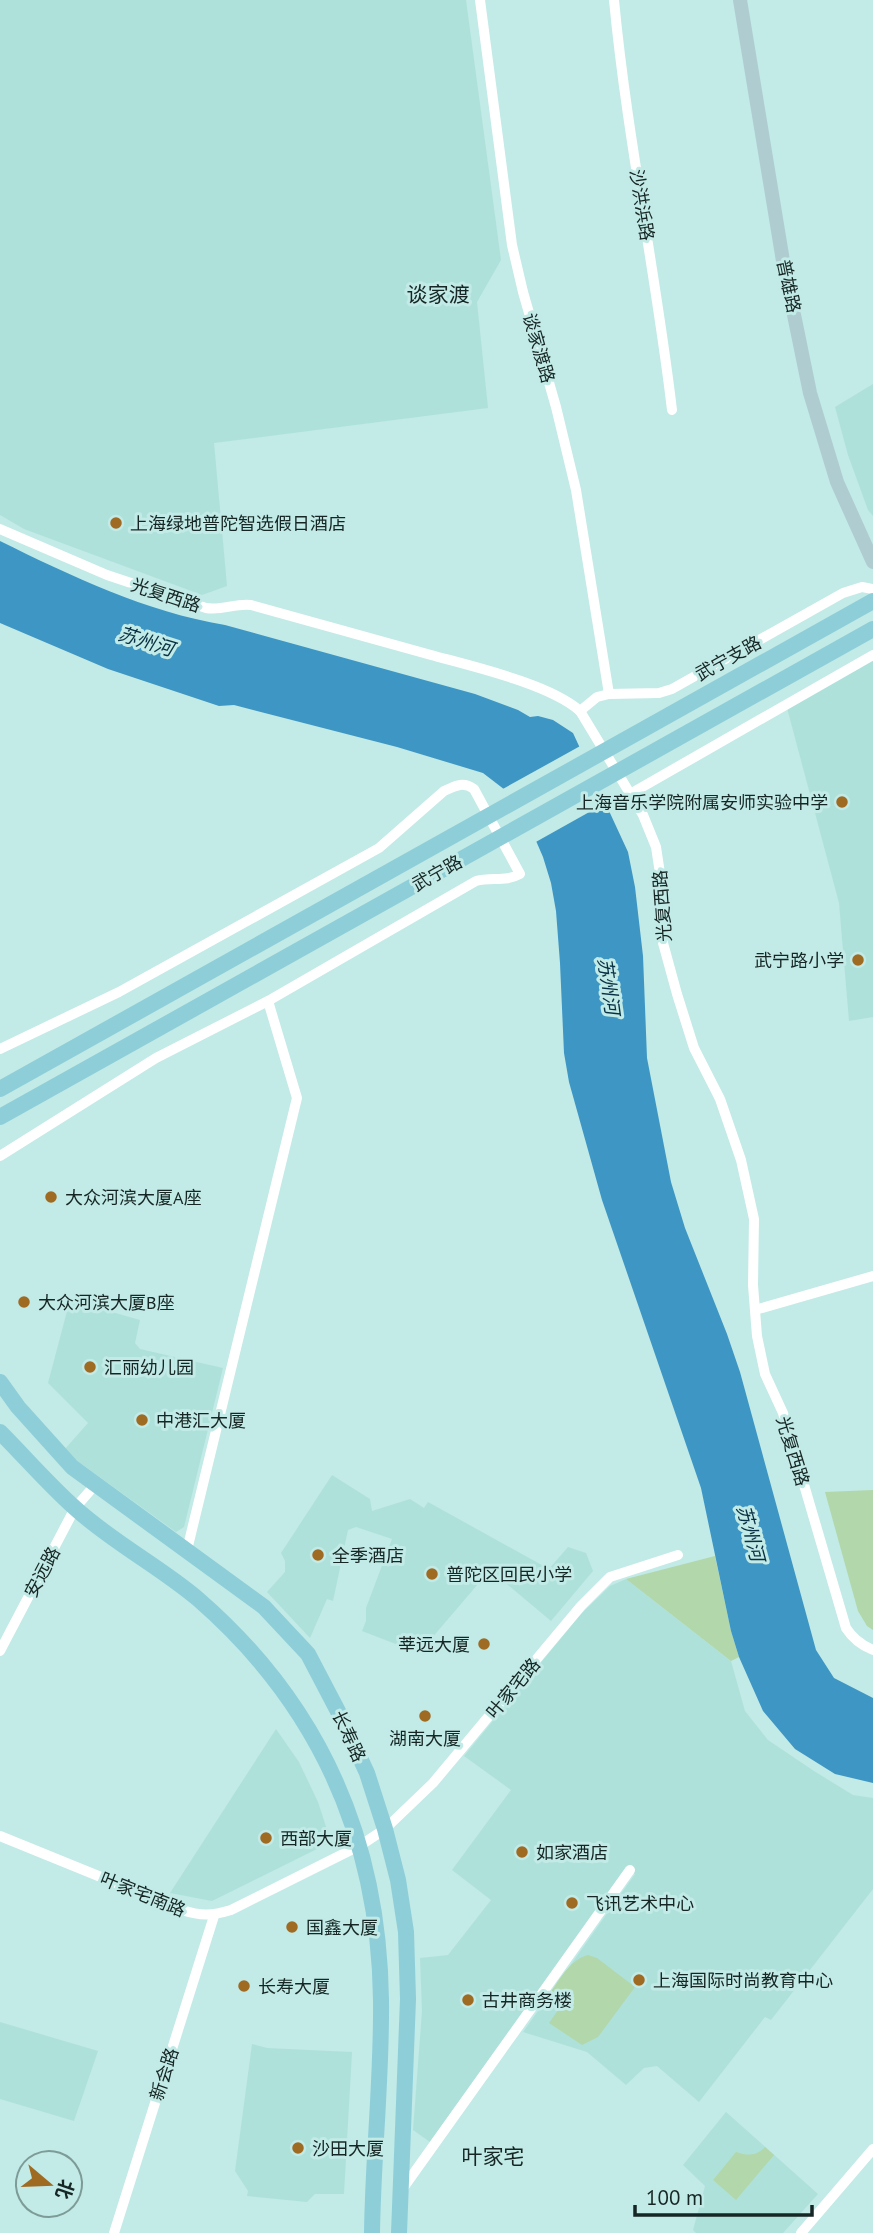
<svg xmlns="http://www.w3.org/2000/svg" width="873" height="2233" font-family="'PT Sans','Noto Sans SC',sans-serif">
	<style>
		.built { fill: #afe1db }
		.green { fill: #b2d7ab }
		.water { fill: #3d96c4 }
		.pier { fill: #c2eae6 }
		.lines { fill: none; stroke-linecap: round; stroke-linejoin: round }
		.minor { stroke: #fff; stroke-width: 10 }
		.secondary { stroke: #afccd1; stroke-width: 14 }
		.primary { stroke: #8eced9; stroke-width: 16 }
		.poi-dot { fill: #9f6b23; stroke: #c2eae6; stroke-width: 2.5 }
		.labels { text-anchor: middle; dominant-baseline: central; stroke-width: 6; stroke-linejoin: round; paint-order: stroke }
		.street-label { font-size: 18px; fill: #162624; stroke: #c2eae6 }
		.poi-label { font-size: 18px; fill: #162624; stroke: #c2eae6; text-anchor: start }
		.water-label { font-size: 19px; font-style: italic; fill: #083044; stroke: #c2eae6 }
		.quarter-label { font-size: 21px; fill: #162624; stroke: #c2eae6 }
	</style>
	<rect width="100%" height="100%" fill="#c2eae6"/>
	<!-- built -->
	<g class="built">
		<polygon points="0,0 466,0 501,260 477,302 488,408 214,443 227,586 202,595 24,529 0,515"/>
		<polygon points="873,384 873,516 868,510 848,455 835,407"/>
		<polygon points="873,658 873,1017 849,1021 839,903 787,708"/>
		<polygon points="70,1300 140,1320 135,1343 140,1349 223,1368 184,1527 176,1532 76,1460 65,1449 88,1423 48,1383"/>
		<polygon points="332,1475 370,1499 372,1511 410,1499 424,1508 428,1502 549,1569 568,1547 586,1553 593,1571 551,1621 490,1570 419,1653 362,1631 366,1621 366,1608 392,1539 356,1527 348,1530 333,1601 327,1599 310,1638 267,1592 285,1572 285,1561 281,1553"/>
		<polygon points="626,1579 731,1661 745,1711 768,1740 814,1771 853,1795 873,1798 873,1889 771,2020 765,2017 699,2102 657,2066 644,2068 626,2085 587,2052 523,2032 635,1874 626,1867 430,2142 413,2130 422,2011 420,1958 448,1955 491,1900 452,1870 511,1790 464,1756 581,1614 610,1586"/>
		<polygon points="276,1729 299,1762 318,1802 331,1842 212,1901 170,1893"/>
		<polygon points="0,2022 98,2051 74,2121 0,2099"/>
		<polygon points="252,2044 267,2048 352,2052 344,2194 315,2194 307,2202 247,2196 248,2191 235,2171"/>
		<polygon points="726,2112 818,2194 783,2233 696,2233 693,2230 705,2186 683,2165"/>
	</g>
	<!-- green -->
	<g class="green">
		<polygon points="873,1490 873,1630 867,1626 858,1611 825,1492"/>
		<polygon points="715,1556 731,1631 739,1657 731,1661 626,1579"/>
		<path d="M588,1955L597,1958L635,1987L598,2037L582,2045L549,2023L561,2006L548,1996C559,1981 569,1960 588,1955Z"/>
		<path d="M765,2147L774,2155L736,2200L713,2180L736,2152C748,2156 757,2156 765,2147Z"/>
	</g>
	<!-- water -->
	<path class="water" d="M0,541C71,576 146,612 225,625L475,694L518,710L530,717L538,716L553,720L573,733L628,852L635,887L643,956L647,1058L671,1182L685,1228L727,1334L740,1372L816,1650L834,1678L873,1698V1783L835,1774L795,1749L763,1711L739,1657L731,1631L701,1488L602,1200L569,1082L564,1053L560,963L556,911L551,883L543,857L527,820L509,793L483,773L397,747L234,705L219,706L108,669L0,623Z"/>
	<!-- pier -->
	<polygon class="pier" points="582,745 609,801 534,843 515,806 501,790"/>
	<g class="lines">
		<!-- minor -->
		<g class="minor">
			<polyline points="480,0 512,245 523,292 556,407 576,490 609,694"/>
			<path d="M614,0C627,138 656,273 672,410"/>
			<path d="M0,529L107,575L206,608C222,611 235,603 251,605C311,622 371,638 431,655C471,666 550,684 580,711L643,815L656,847L663,893L660,932L677,994L694,1048L720,1099L741,1160L754,1219L753,1285L757,1336L765,1374L783,1413L846,1628C853,1639 861,1645 873,1650"/>
			<polyline points="580,711 597,697 609,694 659,693 672,689 843,593 862,587 873,589"/>
			<polyline points="630,794 873,655"/>
			<path d="M0,1049L119,992L379,848L444,791C455,786 463,781 474,789L520,874C506,882 492,877 476,881L268,1001L156,1058L0,1156"/>
			<polyline points="755,1310 873,1276"/>
			<polyline points="187,1550 297,1098 268,1001"/>
			<polyline points="0,1651 75,1508 95,1485"/>
			<path d="M0,1836L182,1910C200,1916 212,1916 231,1910L361,1845L385,1829L433,1783L581,1606L610,1577L678,1555"/>
			<polyline points="401,2191 630,1870"/>
			<polyline points="114,2233 214,1916"/>
			<polyline points="801,2233 873,2149"/>
		</g>
		<!-- secondary -->
		<polyline class="secondary" points="740,0 783,261 810,393 837,482 873,562"/>
		<!-- primary -->
		<g class="primary">
			<polyline points="0,1089 873,601"/>
			<polyline points="0,1117 873,629"/>
			<polyline points="0,1382 18,1407 72,1467 264,1607 308,1654 341,1717 367,1773 385,1829 398,1880 406,1932 408,1999 399,2233"/>
			<path d="M0,1432C25,1457 48,1484 75,1508C112,1542 159,1566 198,1599C320,1705 379,1839 381,2000C382,2078 373,2155 372,2233"/>
		</g>
	</g>
	<!-- markers -->
	<g class="poi-dot">
		<circle cx="116" cy="523" r="7"/>
		<circle cx="842" cy="802" r="7"/>
		<circle cx="858" cy="960" r="7"/>
		<circle cx="51" cy="1197" r="7"/>
		<circle cx="24" cy="1302" r="7"/>
		<circle cx="90" cy="1367" r="7"/>
		<circle cx="142" cy="1420" r="7"/>
		<circle cx="318" cy="1555" r="7"/>
		<circle cx="432" cy="1574" r="7"/>
		<circle cx="484" cy="1644" r="7"/>
		<circle cx="425" cy="1716" r="7"/>
		<circle cx="266" cy="1838" r="7"/>
		<circle cx="522" cy="1852" r="7"/>
		<circle cx="572" cy="1903" r="7"/>
		<circle cx="292" cy="1927" r="7"/>
		<circle cx="639" cy="1980" r="7"/>
		<circle cx="244" cy="1986" r="7"/>
		<circle cx="468" cy="2000" r="7"/>
		<circle cx="298" cy="2148" r="7"/>
	</g>
	<g class="labels">
		<!-- street labels -->
		<g class="street-label">
			<text transform="translate(642 205) rotate(81)">沙洪浜路</text>
			<text transform="translate(789 286) rotate(78)">普雄路</text>
			<text transform="translate(539 348) rotate(74)">谈家渡路</text>
			<text transform="translate(166 595) rotate(18)">光复西路</text>
			<text transform="translate(728 658) rotate(-29)">武宁支路</text>
			<text transform="translate(437 873) rotate(-29)">武宁路</text>
			<text transform="translate(662 906) rotate(-94)">光复西路</text>
			<text transform="translate(793 1451) rotate(73)">光复西路</text>
			<text transform="translate(42 1572) rotate(-62)">安远路</text>
			<text transform="translate(513 1688) rotate(-50)">叶家宅路</text>
			<text transform="translate(349 1736) rotate(65)">长寿路</text>
			<text transform="translate(143 1894) rotate(22)">叶家宅南路</text>
			<text transform="translate(164 2074) rotate(-72)">新会路</text>
		</g>
		<!-- poi labels -->
		<g class="poi-label">
			<text x="130" y="523">上海绿地普陀智选假日酒店</text>
			<text x="828" y="802" text-anchor="end">上海音乐学院附属安师实验中学</text>
			<text x="844" y="960" text-anchor="end">武宁路小学</text>
			<text x="65" y="1197">大众河滨大厦A座</text>
			<text x="38" y="1302">大众河滨大厦B座</text>
			<text x="104" y="1367">汇丽幼儿园</text>
			<text x="156" y="1420">中港汇大厦</text>
			<text x="332" y="1555">全季酒店</text>
			<text x="446" y="1574">普陀区回民小学</text>
			<text x="470" y="1644" text-anchor="end">莘远大厦</text>
			<text x="425" y="1738" text-anchor="middle">湖南大厦</text>
			<text x="280" y="1838">西部大厦</text>
			<text x="536" y="1852">如家酒店</text>
			<text x="586" y="1903">飞讯艺术中心</text>
			<text x="306" y="1927">国鑫大厦</text>
			<text x="653" y="1980">上海国际时尚教育中心</text>
			<text x="258" y="1986">长寿大厦</text>
			<text x="482" y="2000">古井商务楼</text>
			<text x="312" y="2148">沙田大厦</text>
		</g>
		<!-- water labels -->
		<g class="water-label">
			<text transform="translate(146 641) rotate(17)">苏州河</text>
			<text transform="translate(609 986) rotate(82)">苏州河</text>
			<text transform="translate(751 1533) rotate(75)">苏州河</text>
		</g>
		<!-- quarter labels -->
		<g class="quarter-label">
			<text x="438" y="294">谈家渡</text>
			<text x="493" y="2156">叶家宅</text>
		</g>
	</g>
	<!-- north arrow -->
	<g transform="translate(49 2184) rotate(109)"><circle r="33" fill="#c2eae6" stroke="#7d9c98" stroke-width="2"/>
	<path d="M0-5L12 26L0 18L-12 26Z" fill="#9f6b23"/>
	<text y="-10" font-size="19" font-weight="bold" text-anchor="middle" fill="#162624">北</text>
	</g>
	<!-- scale -->
	<path d="M635 2205v10h177v-10" fill="none" stroke="#162624" stroke-width="3.5"/>
	<text x="646" y="2205" font-size="21" fill="#162624" stroke="#c2eae6" stroke-width="5" paint-order="stroke">100 m</text>
</svg>
